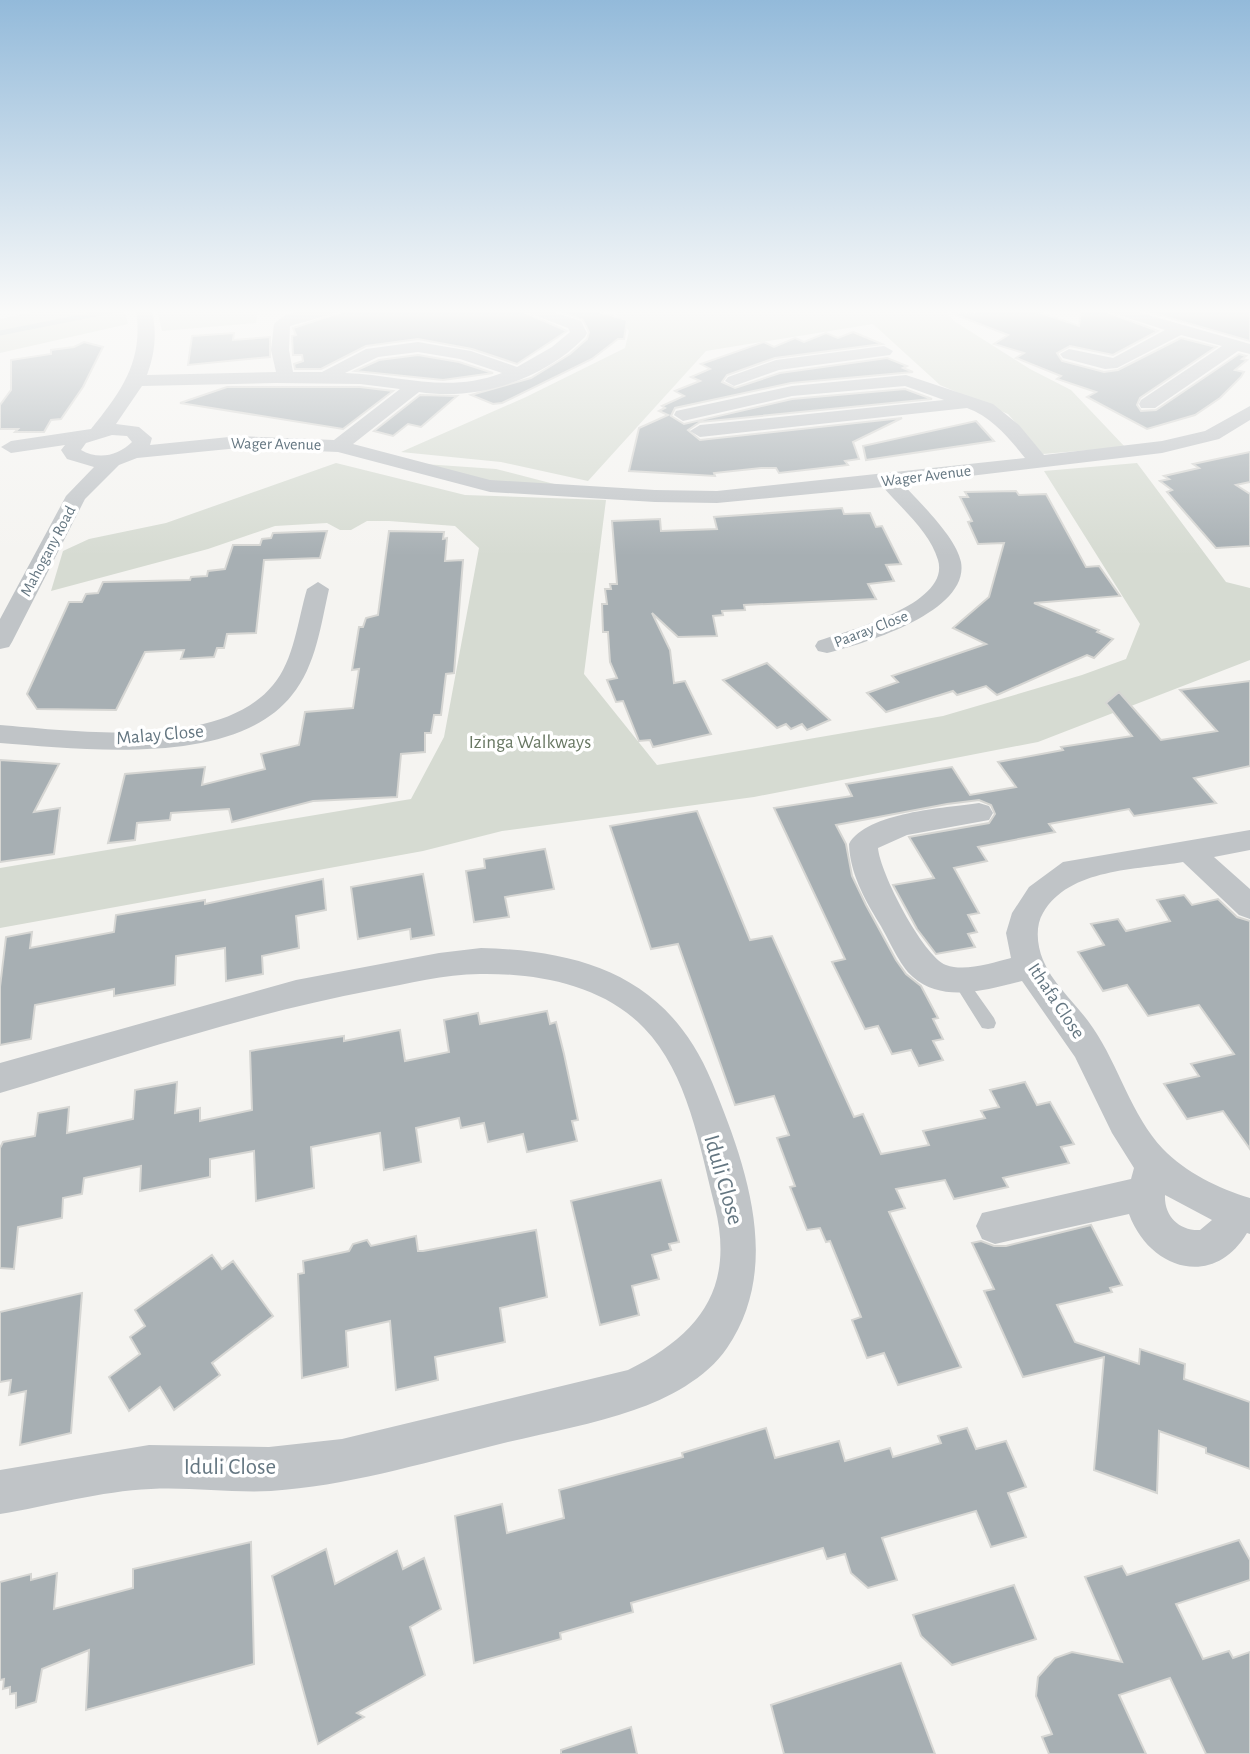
<svg xmlns="http://www.w3.org/2000/svg" width="1250" height="1754" font-family="'Alegreya Sans',sans-serif">
	<style>
		.green { fill: #d6dbd2 }
		.lines { fill: none; stroke-linecap: round; stroke-linejoin: round }
		.stream { stroke: #b5c3c6; stroke-width: 5 }
		.building { fill: #a7afb3; stroke: #d6d6d3; stroke-width: 2 }
		.service { fill: #c0c4c7; fill-rule: evenodd }
		.minor { fill: #c0c4c7; fill-rule: evenodd }
		.labels { text-anchor: middle; dominant-baseline: central; stroke-width: 7; stroke-linejoin: round; paint-order: stroke }
		.far-street-label { font-size: 16px; fill: #647681; stroke: #fff }
		.street-label { font-size: 19px; fill: #647681; stroke: #fff }
		.park-label { font-size: 19px; fill: #697863; stroke: #fff }
		.near-street-label { font-size: 23px; fill: #647681; stroke: #fff }
	</style>
	<rect width="100%" height="100%" fill="#f5f4f1"/>
	<!-- green -->
	<g class="green">
		<polygon points="41,310 124,310 128,324 0,353 0,319"/>
		<polygon points="157,310 258,310 256,323 162,331"/>
		<polygon points="613,310 945,310 954,321 1030,369 1071,390 1125,447 1043,454 1008,414 940,385 873,324 706,351 588,481 501,462 401,452 526,397 625,348 629,331"/>
		<polygon points="336,463 465,495 606,500 584,674 657,765 943,716 1082,675 1126,659 1140,624 1044,471 1137,463 1226,582 1250,588 1250,660 1038,742 754,797 502,831 423,851 0,928 0,868 411,799 444,737 479,548 455,526 389,521 367,521 351,530 340,530 327,523 275,526 208,549 51,591 63,551 89,539 166,523"/>
		<polygon points="424,464 496,469 558,485 492,483"/>
	</g>
	<g class="lines">
		<!-- stream -->
		<polyline class="stream" points="0,333 116,310"/>
	</g>
	<!-- building -->
	<g class="building">
		<polygon points="348,310 519,310 567,331 517,364 472,349 418,339 366,346 321,369 295,369 294,364 303,361 302,355 293,355 292,336 296,335 293,328"/>
		<polygon points="557,310 592,310 627,320 624,339 618,339 592,359 502,403 493,404 471,395 531,378 570,354 587,339 589,332 583,320"/>
		<polygon points="1032,310 1079,326 1081,310 1101,310 1158,331 1113,355 1070,346 1057,353 1062,361 1104,372 1118,370 1181,338 1216,347 1140,398 1137,405 1141,411 1156,410 1239,354 1246,356 1242,359 1247,360 1235,370 1244,372 1241,377 1220,398 1195,415 1147,429 1087,397 1096,392 1057,379 1061,376 1016,358 1024,353 994,344 1008,335 951,313"/>
		<polygon points="1142,310 1250,310 1250,341"/>
		<polygon points="853,332 882,344 775,358 727,375 722,382 735,388 780,373 887,358 907,366 903,368 913,372 791,383 675,408 671,416 684,424 792,399 905,389 932,399 700,422 688,430 700,440 902,418 853,442 859,459 845,461 848,465 779,473 776,468 761,468 714,473 715,476 629,471 639,428 668,415 659,411 665,408 662,406 684,396 675,391 700,381 691,377 710,369 701,364 764,342 774,347 795,338 804,342 826,333 838,338"/>
		<polygon points="234,333 233,340 270,337 270,357 188,365 192,336"/>
		<polygon points="84,342 103,347 83,387 61,419 51,420 44,432 15,432 18,429 0,429 0,405 11,390 11,360 51,354 51,350 74,347"/>
		<polygon points="418,355 459,362 493,373 443,380 355,371 379,360"/>
		<polygon points="227,387 360,387 393,391 343,429 180,403"/>
		<polygon points="420,395 457,396 421,427 408,424 393,436 374,431"/>
		<polygon points="976,421 994,441 866,460 863,446"/>
		<polygon points="1250,452 1250,482 1236,485 1250,494 1250,546 1216,548 1167,492 1172,490 1160,481 1169,479 1164,476 1199,468 1193,464"/>
		<polygon points="1016,491 1019,495 1046,494 1086,567 1099,566 1120,596 1034,603 1099,630 1097,632 1113,639 1094,658 1087,655 997,695 986,686 957,695 953,691 886,712 867,693 898,682 892,676 986,644 953,628 989,597 1004,543 978,544 968,522 972,521 960,497 968,497 965,492"/>
		<polygon points="842,508 844,514 870,513 876,527 882,526 901,564 886,565 894,581 868,584 876,599 744,605 745,610 722,611 723,615 713,616 717,636 678,637 652,613 670,650 674,683 685,681 711,734 653,747 650,740 639,741 623,701 616,702 607,680 617,678 610,662 608,632 603,632 602,604 607,604 605,589 611,589 610,584 617,584 612,521 660,519 661,531 717,529 714,517"/>
		<polygon points="327,531 320,558 264,560 256,633 227,634 224,648 217,648 214,657 181,659 184,650 145,652 116,710 37,709 27,694 69,602 82,602 86,594 98,593 103,582 190,580 191,577 207,576 208,571 225,569 233,545 260,545 262,539 271,538 273,533"/>
		<polygon points="389,531 444,532 443,539 447,538 445,561 463,560 454,673 446,674 441,715 434,715 431,733 425,733 425,752 401,754 397,797 313,801 232,822 229,809 171,813 170,820 137,823 135,840 108,843 125,774 205,767 202,785 265,769 261,754 299,745 305,712 353,708 359,669 352,670 359,627 363,627 366,618 378,615"/>
		<polygon points="767,663 830,720 807,730 802,724 791,729 786,724 777,728 723,680"/>
		<polygon points="1250,681 1250,766 1194,778 1216,803 1134,816 1129,809 1049,824 1055,832 978,847 987,861 954,868 979,913 968,915 977,932 968,934 975,947 936,954 917,929 893,885 934,878 909,837 989,823 995,814 991,805 979,800 947,804 836,825 846,844 852,876 866,905 896,960 906,974 921,986 938,1018 933,1019 943,1039 933,1041 943,1060 919,1066 911,1050 892,1054 878,1026 865,1029 832,962 845,959 774,808 852,796 846,784 952,767 970,795 1016,787 998,762 1063,750 1061,747 1132,736 1106,703 1119,692 1161,740 1217,731 1180,690"/>
		<polygon points="0,760 59,764 34,812 60,808 54,854 0,862"/>
		<polygon points="697,811 750,940 772,936 854,1117 863,1114 881,1154 929,1145 923,1131 985,1118 981,1111 999,1107 990,1090 1025,1082 1037,1105 1050,1102 1074,1144 1061,1147 1069,1163 1003,1178 1008,1187 954,1199 945,1180 896,1189 905,1208 889,1212 961,1367 898,1385 884,1353 867,1358 852,1320 861,1317 830,1241 826,1242 820,1228 807,1230 790,1187 795,1186 777,1138 789,1135 774,1096 735,1105 678,944 651,949 610,826"/>
		<polygon points="545,849 554,889 505,897 509,917 474,922 466,871 485,868 484,859"/>
		<polygon points="423,874 434,935 411,939 410,929 358,939 351,887"/>
		<polygon points="323,879 326,910 296,916 299,948 262,956 263,974 226,981 225,948 176,956 175,985 114,996 114,989 35,1005 31,1039 0,1045 0,987 6,937 32,932 30,948 114,932 116,915 205,900 205,904"/>
		<polygon points="1184,895 1192,905 1218,899 1237,917 1250,921 1250,1149 1223,1111 1187,1119 1164,1084 1199,1076 1191,1064 1234,1054 1199,1005 1148,1016 1127,985 1103,991 1078,952 1104,945 1091,924 1118,919 1126,931 1170,921 1157,900"/>
		<polygon points="547,1011 550,1024 556,1022 564,1054 578,1120 572,1121 577,1141 527,1152 523,1134 488,1142 484,1123 461,1128 459,1118 416,1128 421,1162 384,1170 380,1133 311,1147 314,1188 256,1201 254,1151 210,1159 210,1177 140,1191 141,1166 84,1178 82,1194 63,1198 62,1218 18,1227 14,1269 0,1268 0,1148 3,1142 35,1136 38,1113 69,1107 67,1133 133,1119 135,1090 177,1082 175,1113 200,1108 200,1121 252,1110 250,1051 344,1036 344,1041 400,1030 405,1061 449,1052 444,1020 478,1013 480,1024"/>
		<polygon points="661,1180 679,1242 669,1244 671,1250 652,1255 659,1279 632,1286 639,1315 600,1325 571,1201"/>
		<polygon points="1091,1225 1122,1285 1110,1288 1112,1292 1057,1305 1075,1342 1139,1364 1140,1349 1185,1364 1184,1379 1250,1402 1250,1469 1206,1453 1206,1448 1159,1431 1157,1493 1094,1470 1104,1357 1023,1377 984,1291 994,1289 972,1243 981,1241 994,1246 1006,1246"/>
		<polygon points="536,1230 547,1297 500,1308 505,1342 435,1357 438,1380 396,1390 390,1321 346,1331 348,1367 302,1378 298,1274 304,1273 303,1261 349,1251 353,1244 367,1240 371,1246 416,1236 418,1251 423,1251"/>
		<polygon points="212,1255 222,1269 233,1261 273,1316 212,1363 220,1375 174,1410 160,1387 129,1411 109,1377 140,1354 130,1337 145,1326 135,1310"/>
		<polygon points="82,1293 71,1433 20,1445 26,1391 9,1395 11,1380 0,1382 0,1312"/>
		<polygon points="766,1428 775,1458 839,1441 845,1461 890,1448 893,1457 941,1443 938,1436 967,1428 976,1449 1006,1441 1026,1487 1008,1493 1026,1537 991,1547 976,1511 882,1538 897,1580 868,1588 851,1573 845,1554 827,1559 823,1548 631,1603 633,1612 560,1633 561,1639 474,1663 455,1516 502,1504 507,1533 564,1518 559,1490 683,1457 682,1453"/>
		<polygon points="1239,1540 1250,1560 1250,1580 1176,1604 1203,1659 1229,1651 1233,1658 1250,1652 1250,1754 1206,1754 1170,1678 1119,1695 1146,1754 1049,1754 1042,1737 1052,1734 1036,1696 1038,1677 1055,1658 1072,1652 1122,1662 1085,1577 1122,1566 1127,1575"/>
		<polygon points="251,1542 254,1664 86,1710 89,1650 42,1669 36,1702 16,1708 16,1693 10,1694 10,1687 3,1689 4,1679 0,1680 0,1582 31,1574 31,1580 57,1573 54,1609 133,1588 133,1569"/>
		<polygon points="326,1549 335,1584 397,1551 403,1569 424,1558 441,1609 410,1627 425,1675 357,1713 364,1717 318,1744 272,1576"/>
		<polygon points="1014,1585 1036,1639 952,1665 921,1636 913,1615"/>
		<polygon points="901,1663 935,1754 784,1754 771,1705"/>
		<polygon points="631,1727 637,1754 561,1754 561,1750"/>
	</g>
	<g class="lines">
		<!-- service -->
		<polygon class="service" points="960,975 965,977 994,1018 996,1023 994,1028 988,1029 982,1028 955,985 952,981 955,977"/>
		<!-- minor -->
		<g class="minor">
			<path d="M136,310H152C157,334 155,353 147,375L276,372L271,350L274,324C291,305 323,310 346,310L290,326L289,350L293,372H322L366,349L418,342L471,351L517,367L552,347L570,332L568,328L521,310H547L581,321L587,333L585,337C543,380 478,401 419,392L353,444L490,480L655,490L717,491L1025,458C1009,438 992,417 967,408L700,437L690,431L700,425L944,400L905,386L792,396L683,421L674,415L676,411L792,386L906,375L993,404L1019,425L1044,455L1162,441L1205,431L1250,406V420L1219,439L1162,453L903,484C920,503 956,537 961,562C970,612 863,644 827,653L818,651L815,646L818,641C849,630 951,604 938,560C930,532 901,508 883,487L717,503L655,502L490,492L338,452L239,448L137,458L119,465L85,499L12,642L9,647L0,649V619L66,496L94,467L67,459L61,450L65,445L11,453L1,447L11,441L91,429C121,392 144,361 136,310ZM418,352L460,359L502,373C446,394 402,375 345,373L378,357ZM276,383L360,384L400,389L334,440L239,436L150,445L152,438L139,427L116,424L142,386ZM112,435L127,436L132,442C118,456 98,460 81,450L86,443Z"/>
			<polygon points="1103,310 1131,310 1250,344 1250,354 1238,351 1155,408 1141,408 1139,404 1141,400 1222,346 1181,335 1117,368 1105,369 1063,358 1060,354 1069,349 1113,358 1165,330"/>
			<polygon points="884,346 893,351 890,355 779,370 734,386 725,381 728,377 776,360"/>
			<path d="M318,582L329,589C321,624 316,666 292,695C235,768 82,749 0,743V725C76,731 219,751 273,685C294,661 298,619 307,589Z"/>
			<path d="M979,803L989,806L993,813L989,820L907,835L878,848C880,873 923,956 946,965C965,972 991,963 1011,958L1006,933L1012,913L1029,887L1063,862L1250,830V850L1214,857L1250,889V919L1239,915L1183,862C1137,870 1069,868 1043,913C1035,926 1037,946 1043,960C1053,985 1078,1005 1093,1028C1119,1066 1131,1115 1163,1149C1185,1172 1219,1189 1250,1198V1234L1247,1233C1213,1290 1149,1269 1129,1214L995,1244L982,1239L976,1226L982,1213L1131,1179L1134,1168L1112,1133L1075,1057L1022,981C989,989 943,1004 913,977C899,965 889,939 879,923C864,898 850,873 849,844C867,812 945,808 979,803ZM1165,1195L1212,1220L1200,1230C1179,1231 1164,1216 1165,1195Z"/>
			<path d="M481,948C586,951 669,978 712,1082C746,1165 783,1266 727,1348C707,1378 667,1399 634,1410C589,1426 539,1434 492,1446C419,1464 346,1486 271,1491C231,1493 191,1487 151,1489C101,1491 49,1506 0,1514V1470L149,1445L269,1447L342,1439L628,1370C699,1335 735,1289 715,1207C700,1148 688,1073 644,1028C603,985 537,973 480,974C444,974 408,984 374,990C246,1014 124,1056 0,1093V1063L296,980L439,953Z"/>
		</g>
	</g>
	<!-- sky -->
	<linearGradient id="sky" x2="0" y2="1"><stop stop-color="#93bada"/><stop offset="0.56" stop-color="#fafaf9"/><stop offset="1" stop-color="#fafaf9" stop-opacity="0"/></linearGradient>
	<rect width="1250" height="556" fill="url(#sky)"/>
	<g class="labels">
		<!-- far-street labels -->
		<g class="far-street-label">
			<text transform="translate(276 444) rotate(1)">Wager Avenue</text>
			<text transform="translate(926 476) rotate(-7)">Wager Avenue</text>
			<text transform="translate(48 551) rotate(-62)">Mahogany Road</text>
			<text transform="translate(871 629) rotate(-21)">Paaray Close</text>
		</g>
		<!-- street labels -->
		<g class="street-label">
			<text transform="translate(160 735) rotate(-5)">Malay Close</text>
			<text transform="translate(1056 1001) rotate(56)">Ithafa Close</text>
		</g>
		<!-- park labels -->
		<g class="park-label">
			<text x="530" y="742">Izinga Walkways</text>
		</g>
		<!-- near-street labels -->
		<g class="near-street-label">
			<text transform="translate(723 1180) rotate(74)">Iduli Close</text>
			<text x="230" y="1467">Iduli Close</text>
		</g>
	</g>
</svg>
